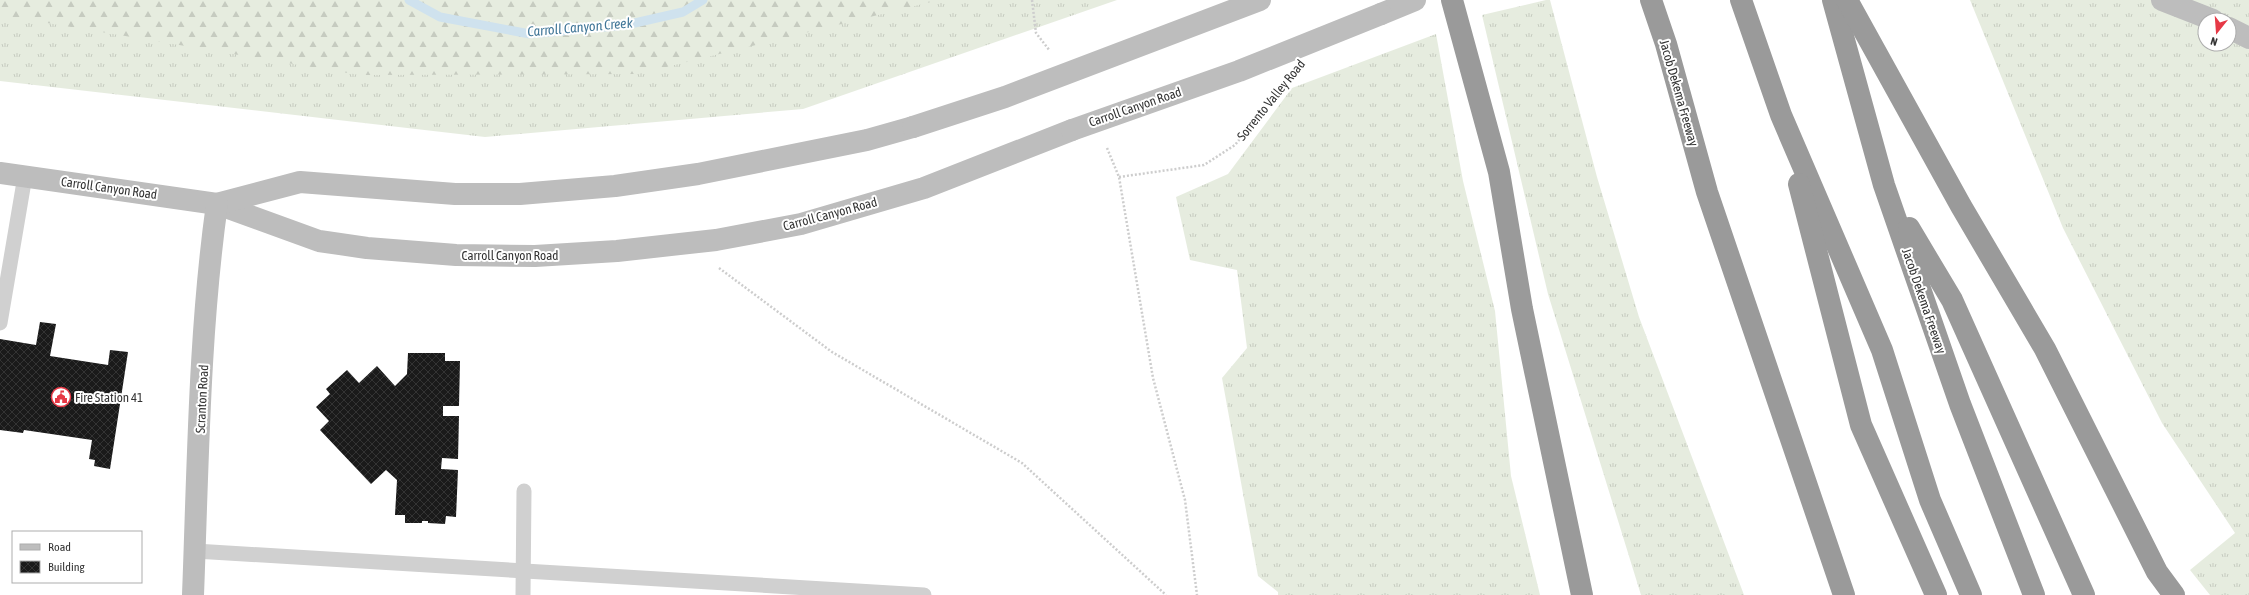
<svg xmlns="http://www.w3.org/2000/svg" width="2249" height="595" font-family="'Asap Condensed',sans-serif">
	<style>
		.grass { fill: url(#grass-tufts); fill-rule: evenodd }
		.forest { fill: url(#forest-firs) }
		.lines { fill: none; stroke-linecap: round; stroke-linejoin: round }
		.stream { stroke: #cfe2ee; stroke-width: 9 }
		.building { fill: url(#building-cross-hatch) }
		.path { stroke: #cdcdcd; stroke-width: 2.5; stroke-dasharray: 2 2; stroke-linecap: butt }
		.service { stroke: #d0d0d0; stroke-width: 15 }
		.secondary { stroke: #bdbdbd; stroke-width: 22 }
		.motorway { stroke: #9a9a9a; stroke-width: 22 }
		.secondary-bridge { stroke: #bdbdbd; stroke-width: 22 }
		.labels { text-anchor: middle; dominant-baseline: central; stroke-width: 4; stroke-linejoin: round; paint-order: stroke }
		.street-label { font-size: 13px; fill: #333; stroke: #fff }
		.poi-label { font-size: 13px; fill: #333; stroke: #fff; text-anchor: start }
		.water-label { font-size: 14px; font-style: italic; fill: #3f7597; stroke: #fff }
	</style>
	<defs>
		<pattern id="grass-tufts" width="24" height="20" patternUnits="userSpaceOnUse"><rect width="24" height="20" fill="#e6ecdf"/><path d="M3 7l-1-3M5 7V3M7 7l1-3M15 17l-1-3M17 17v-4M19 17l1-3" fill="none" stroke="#c6cbc0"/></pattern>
		<pattern id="forest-firs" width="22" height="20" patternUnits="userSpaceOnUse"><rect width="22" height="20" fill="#e6ecdf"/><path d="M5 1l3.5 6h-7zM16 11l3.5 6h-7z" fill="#c6cbc0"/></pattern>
		<pattern id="building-cross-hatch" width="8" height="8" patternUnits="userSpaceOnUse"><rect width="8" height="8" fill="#1a1a1a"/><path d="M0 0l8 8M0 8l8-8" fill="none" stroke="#333"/></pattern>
	</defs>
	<rect width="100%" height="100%" fill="#fff"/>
	<!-- grass -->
	<g class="grass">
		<polygon points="0,0 1117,0 803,109 485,137 0,81"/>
		<polygon points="1546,0 1550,0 1597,177 1639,317 1744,595 1641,595 1548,294 1482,15"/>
		<path d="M1970,0H2249V595H2210L2190,570L2235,533L2162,423L2063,228ZM2205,20H2229V44H2205Z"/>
		<polygon points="1436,34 1463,181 1495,311 1511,476 1540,595 1278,595 1278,592 1258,576 1222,378 1247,348 1237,270 1190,260 1176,197 1228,174 1292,88"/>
	</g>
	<!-- forest -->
	<polygon class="forest" points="0,0 939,0 638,74 360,75 5,16 0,15"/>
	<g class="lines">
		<!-- stream -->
		<polyline class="stream" points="409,0 440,17 530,34 626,25 683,12 703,0"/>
	</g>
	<!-- building -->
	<g class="building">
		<polygon points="40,322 56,324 50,356 108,365 110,350 128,352 110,469 94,466 95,460 89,459 92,440 24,430 23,433 0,430 0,339 36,345"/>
		<polygon points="408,353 445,353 445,361 460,361 459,406 443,406 443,416 459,416 458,459 442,458 441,469 458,470 456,517 446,516 445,524 428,523 428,521 422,521 422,523 405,523 405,515 395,515 397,480 386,470 371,484 320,430 329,421 316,407 330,394 326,389 347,370 359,383 377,366 395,386 407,374"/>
	</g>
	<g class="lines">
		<!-- path -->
		<g class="path">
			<polyline points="1032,0 1036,33 1050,51"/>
			<polyline points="1107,148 1119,177 1153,378 1185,500 1197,595"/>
			<polyline points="1119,177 1204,165 1235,145 1283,84"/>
			<polyline points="719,268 832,352 1022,463 1166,595"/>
		</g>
		<!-- service -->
		<g class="service">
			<polyline points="0,323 25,176"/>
			<polyline points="195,551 924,595"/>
			<polyline points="523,595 524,491"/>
		</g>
		<!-- secondary -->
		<g class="secondary">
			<polyline points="2162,0 2213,20"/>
			<polyline points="1381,14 1415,0"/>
			<polyline points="2229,28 2249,38"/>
			<polyline points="0,173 217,204 319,241 367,248 456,255 535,256 617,251 716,240 801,224 924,188 1072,130"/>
			<polyline points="217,204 300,182 455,194 520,194 615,186 698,174 867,140 913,127"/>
			<path d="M193,595C198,466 199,332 217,204"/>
		</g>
		<!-- motorway -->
		<g class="motorway">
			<polyline points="1452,0 1499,172 1522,309 1582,595"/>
			<polyline points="1651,0 1666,44 1707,192 1844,595"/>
			<polyline points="1741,0 1781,115 1882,350 1930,500 1971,595"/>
			<polyline points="1833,0 1884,185 1960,404 2034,595"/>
			<polyline points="1847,0 1961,206 2045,349 2157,572 2174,595"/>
			<polyline points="1799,184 1861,425 1936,595"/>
			<polyline points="1909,228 1952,300 2084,595"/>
		</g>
		<!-- secondary-bridge -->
		<g class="secondary-bridge">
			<polyline points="913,127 1005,97 1260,0"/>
			<polyline points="1072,130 1239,71 1381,14"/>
		</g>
	</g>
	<!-- icons -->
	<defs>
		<symbol id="civic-ring" viewBox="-11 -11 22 22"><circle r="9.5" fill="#fff" stroke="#e63946" stroke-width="1.5"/><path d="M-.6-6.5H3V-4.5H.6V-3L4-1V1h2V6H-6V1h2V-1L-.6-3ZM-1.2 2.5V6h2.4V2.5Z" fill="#e63946"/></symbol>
	</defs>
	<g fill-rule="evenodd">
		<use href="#civic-ring" x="50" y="386" width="22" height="22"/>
	</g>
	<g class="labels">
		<!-- street labels -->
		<g class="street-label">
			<text transform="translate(1679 93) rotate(74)">Jacob Dekema Freeway</text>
			<text transform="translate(1271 100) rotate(-51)">Sorrento Valley Road</text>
			<text transform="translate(1135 107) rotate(-19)">Carroll Canyon Road</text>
			<text transform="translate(109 188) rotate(8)">Carroll Canyon Road</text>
			<text transform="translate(830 214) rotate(-15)">Carroll Canyon Road</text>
			<text x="510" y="255">Carroll Canyon Road</text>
			<text transform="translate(1924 301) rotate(71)">Jacob Dekema Freeway</text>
			<text transform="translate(202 399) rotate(-87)">Scranton Road</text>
		</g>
		<!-- poi labels -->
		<g class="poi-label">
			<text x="75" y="397">Fire Station 41</text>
		</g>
		<!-- water labels -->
		<g class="water-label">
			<text transform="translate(580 27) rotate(-5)">Carroll Canyon Creek</text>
		</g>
	</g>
	<!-- legend -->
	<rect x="12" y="531" width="130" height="52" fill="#ffffff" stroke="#adadad"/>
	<rect x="20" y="544" width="20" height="6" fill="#bdbdbd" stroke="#adadad"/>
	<text x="48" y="551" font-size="12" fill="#333333">Road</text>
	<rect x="20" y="561" width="20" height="12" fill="url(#building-cross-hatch)" stroke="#adadad"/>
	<text x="48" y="571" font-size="12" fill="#333333">Building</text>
	<!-- north arrow -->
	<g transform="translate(2217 32) rotate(197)"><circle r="19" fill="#ffffff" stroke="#adadad"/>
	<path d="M0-3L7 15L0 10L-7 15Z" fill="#e63946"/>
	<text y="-6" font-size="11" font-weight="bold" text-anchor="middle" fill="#333333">N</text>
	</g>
</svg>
